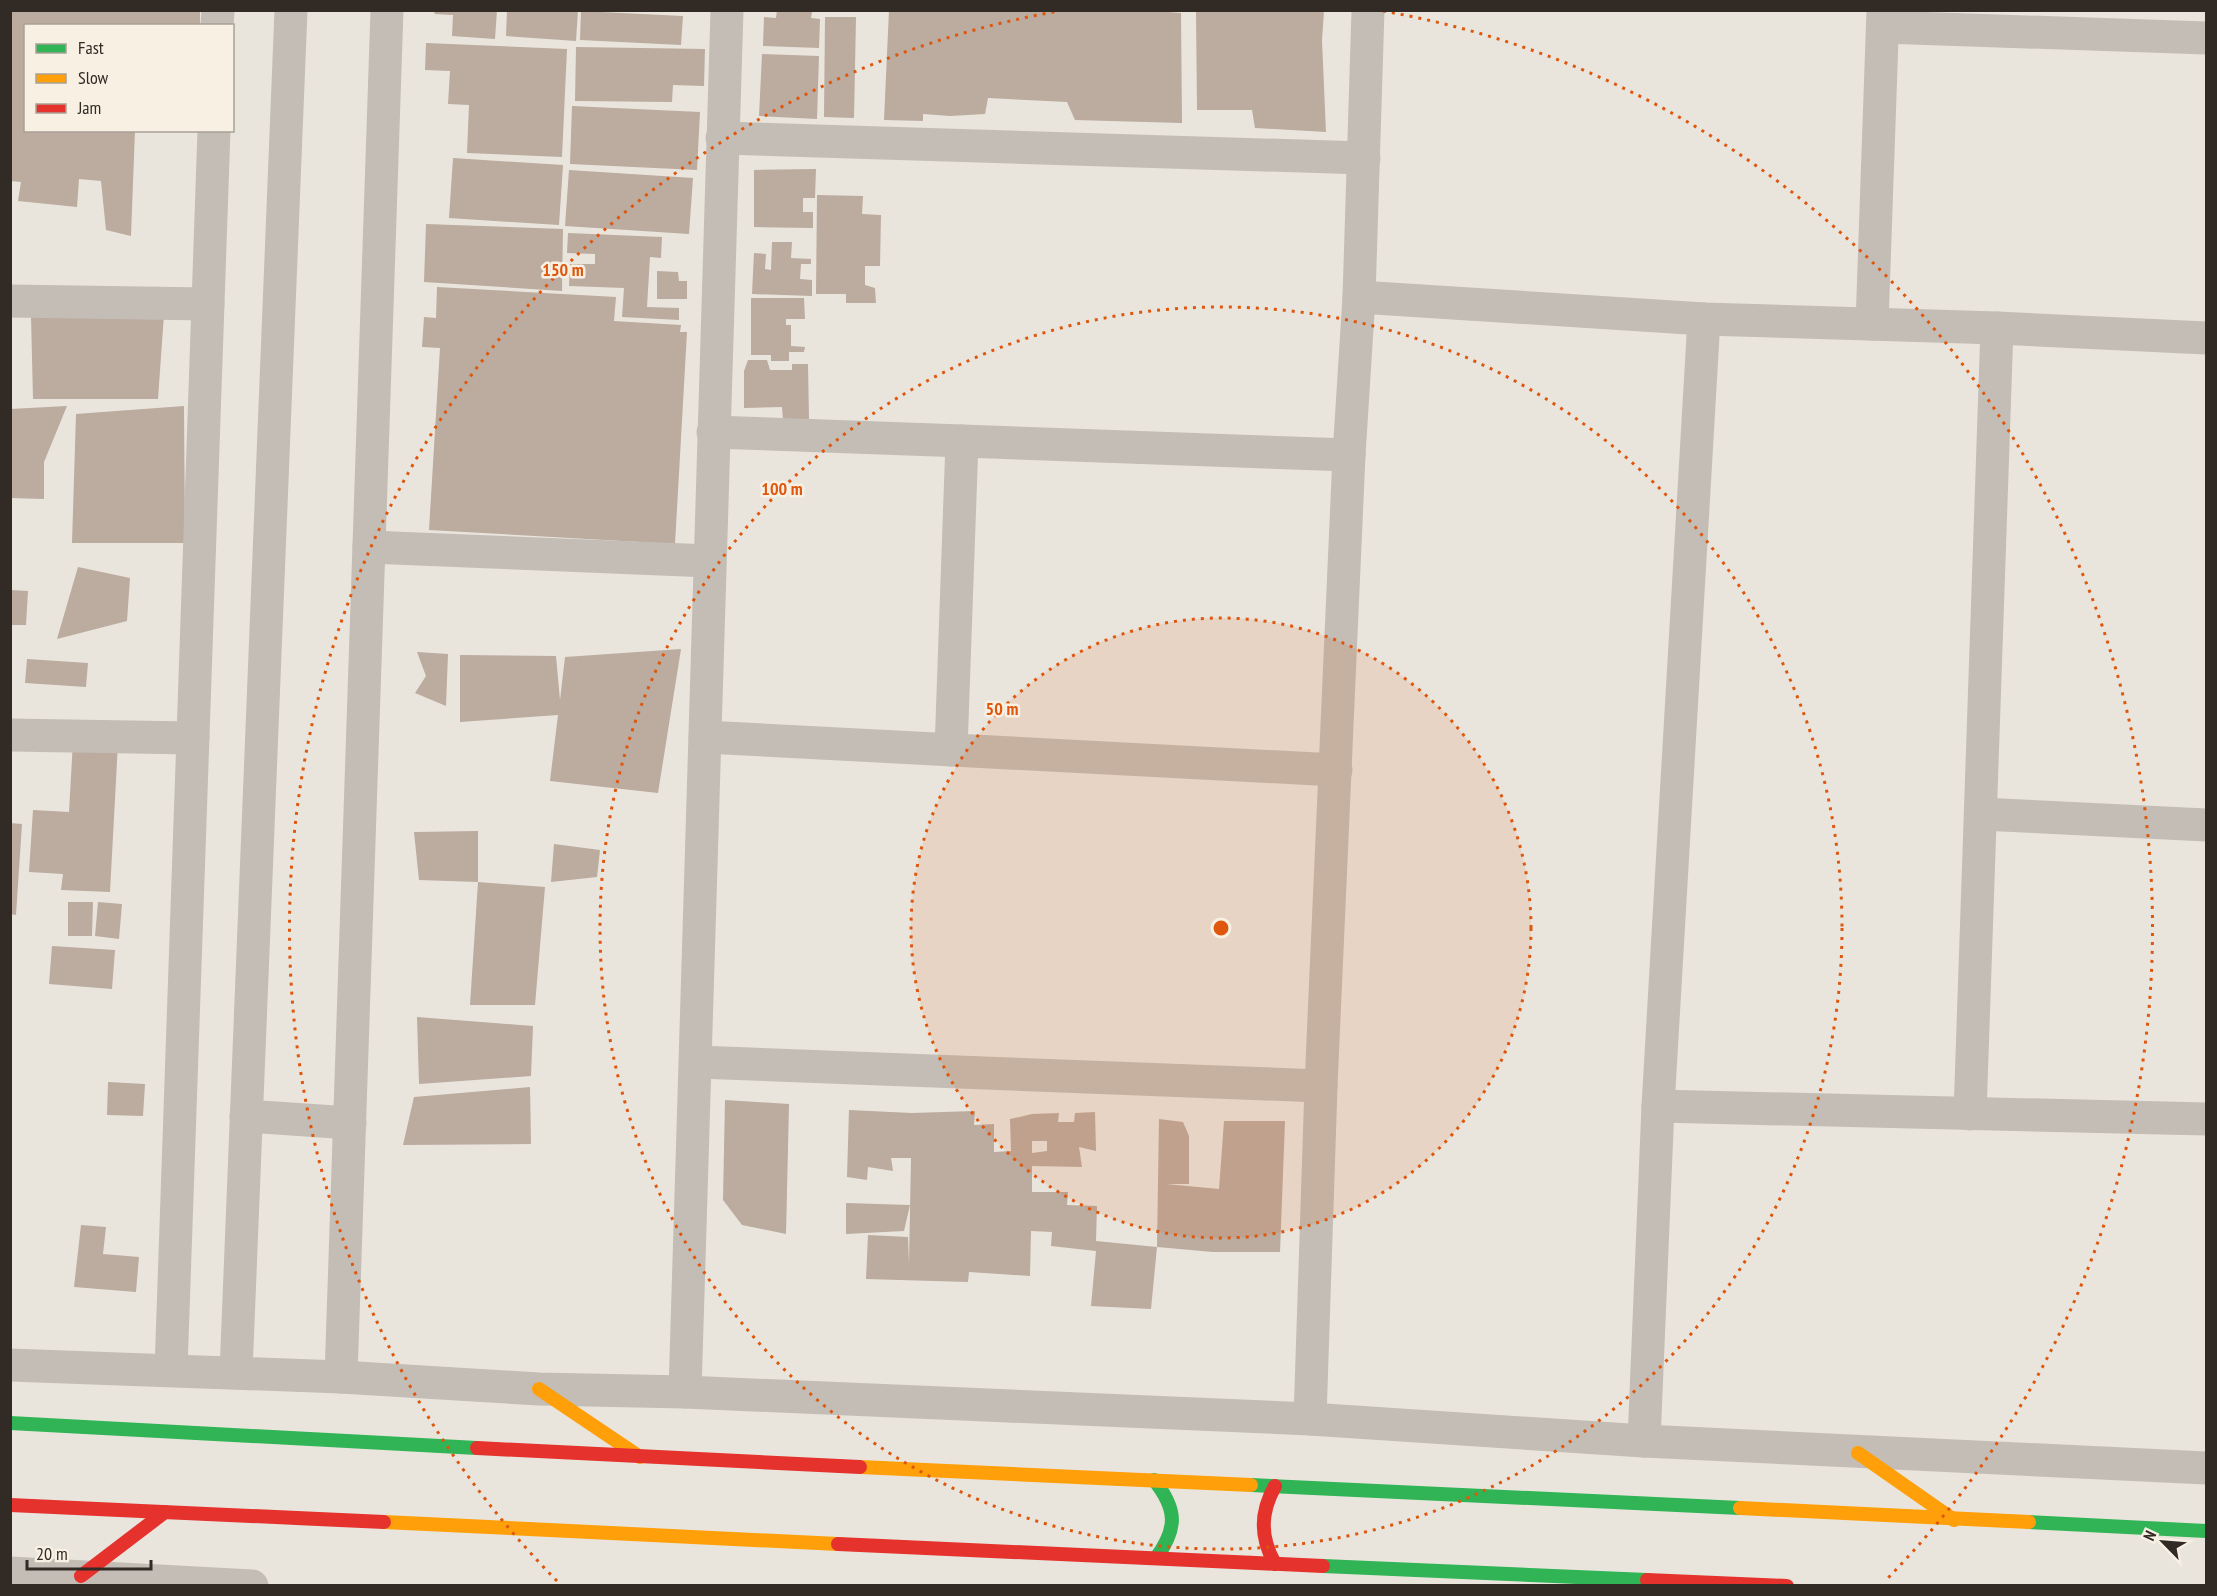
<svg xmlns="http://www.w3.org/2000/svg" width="2217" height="1596" font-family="'PT Sans Narrow',sans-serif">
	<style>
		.building { fill: #bcab9f; fill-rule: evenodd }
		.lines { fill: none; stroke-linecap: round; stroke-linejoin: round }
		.street { stroke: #c3bdb6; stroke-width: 33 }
		.fast { stroke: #30b455; stroke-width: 14 }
		.slow { stroke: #ff9f0a; stroke-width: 14 }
		.jam { stroke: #e5322d; stroke-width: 14 }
		.ring { fill: none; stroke: #df570d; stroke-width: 3; stroke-dasharray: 3 6 }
		.centre { fill: #df570d; stroke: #f8f0e3; stroke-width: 3 }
		.ring-label { font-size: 18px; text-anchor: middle; font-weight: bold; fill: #df570d; stroke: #f8f0e3; stroke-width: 5; stroke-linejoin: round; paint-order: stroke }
	</style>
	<rect width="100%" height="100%" fill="#e9e5dd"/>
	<!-- building -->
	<g class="building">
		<polygon points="10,10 200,10 200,26 26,26 26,130 135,130 131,236 106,230 101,181 79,179 77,207 18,201 21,182 10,181"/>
		<polygon points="433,10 497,10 495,39 452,36 453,15 435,14"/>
		<polygon points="507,10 578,10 576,41 506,36"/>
		<polygon points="777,10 812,12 811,18 820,19 819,48 763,46 764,17 776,18"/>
		<polygon points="889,10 1145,10 1181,13 1182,123 1075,120 1067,102 988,98 985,114 950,116 923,114 923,121 884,120"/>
		<polygon points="1196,10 1324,10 1322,41 1326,132 1255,128 1252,110 1197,110"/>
		<polygon points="581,11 683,16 681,45 580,40"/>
		<polygon points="825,17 856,17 854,118 824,117"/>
		<polygon points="426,43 567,49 562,157 467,153 469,105 448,104 450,71 425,70"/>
		<polygon points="576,47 705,49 704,86 673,85 672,102 575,101"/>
		<polygon points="762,54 819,56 817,119 759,116"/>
		<polygon points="572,106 700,112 697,170 570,164"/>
		<polygon points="453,158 563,165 559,225 449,218"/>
		<polygon points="816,169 815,198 803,198 803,212 813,212 813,228 754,227 754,170"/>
		<polygon points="569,170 693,178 689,234 565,226"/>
		<polygon points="817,195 863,196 862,214 881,215 880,266 865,266 865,285 875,288 876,303 846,303 846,294 816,294"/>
		<polygon points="426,224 563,229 562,291 424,282"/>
		<polygon points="568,233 662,237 661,258 650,257 647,307 679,308 679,320 622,317 624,288 569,286 570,264 595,264 595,254 567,253"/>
		<polygon points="772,242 792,242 791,258 811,259 811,264 801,264 800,279 812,280 812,296 752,294 754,253 766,254 765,269 771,270"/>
		<polygon points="657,271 678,272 679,281 687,281 687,299 657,299"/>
		<polygon points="437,287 616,297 614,321 681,325 680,332 687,332 675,544 429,530 440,348 422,347 424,317 436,318"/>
		<polygon points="751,298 804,298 805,319 786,319 786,325 791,325 791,346 805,347 804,352 789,352 789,361 771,361 771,355 751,355"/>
		<polygon points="164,314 158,399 33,399 31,316"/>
		<polygon points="748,360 767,360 770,370 792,370 792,364 808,364 809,419 783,420 782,407 744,408 744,371"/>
		<polygon points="67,406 44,462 44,499 10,498 10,409"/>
		<polygon points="184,406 185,543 72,543 76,414"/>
		<polygon points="78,567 130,578 127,621 57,639"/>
		<polygon points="10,590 28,591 26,625 10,625"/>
		<polygon points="681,649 658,793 550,781 558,715 460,722 460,655 556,656 560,700 565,657"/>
		<polygon points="417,652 448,654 446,706 415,693 426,676"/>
		<polygon points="27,659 88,663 86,687 25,683"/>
		<polygon points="73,741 118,743 110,892 61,890 63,874 29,872 33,810 69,812"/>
		<polygon points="10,823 22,824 16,915 10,914"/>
		<polygon points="478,831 478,882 419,880 414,832"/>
		<polygon points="554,844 600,850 597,877 551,882"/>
		<polygon points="478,882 545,887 535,1005 470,1005"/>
		<polygon points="68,902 93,902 92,936 68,936"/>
		<polygon points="98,902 122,904 119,939 95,936"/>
		<polygon points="52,946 115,950 112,989 49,984"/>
		<polygon points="417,1017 533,1026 531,1076 419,1084"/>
		<polygon points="108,1082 145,1084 143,1116 107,1115"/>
		<polygon points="530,1087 531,1144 403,1145 414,1097"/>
		<polygon points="725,1100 789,1104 786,1234 742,1225 723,1200"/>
		<path d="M849,1110L912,1113L975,1111L974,1125L994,1124V1152L1011,1151L1010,1119L1032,1114L1059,1113L1058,1122H1074L1075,1113L1095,1112L1096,1151L1079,1147L1082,1167L1032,1166V1192H1068L1067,1205L1097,1206L1096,1241L1157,1247L1151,1309L1091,1306L1096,1251L1051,1246L1052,1232L1031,1231L1030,1276L969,1272L968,1282L866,1279L868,1235L908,1237L909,1264L911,1158H891L893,1171L868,1167L867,1180L847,1177ZM1032,1141H1047V1151L1032,1153Z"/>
		<polygon points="1159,1119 1183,1122 1189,1136 1189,1184 1166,1184 1219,1189 1224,1121 1285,1121 1280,1252 1213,1252 1157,1247"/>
		<polygon points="846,1203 910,1205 904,1231 846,1234"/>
		<polygon points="81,1225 106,1227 103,1254 139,1257 136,1292 74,1287"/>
	</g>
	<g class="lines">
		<!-- street -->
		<g class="street">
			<polyline points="217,26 218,10"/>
			<polyline points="1883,27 2206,38"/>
			<polyline points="722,138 1364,158"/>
			<polyline points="1359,297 1704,319 1997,328 2206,338"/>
			<polyline points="10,301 208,304"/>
			<polyline points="1872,324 1883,10"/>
			<polyline points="713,432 1349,455"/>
			<polyline points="369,547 709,561"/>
			<polyline points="10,735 193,738"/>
			<polyline points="705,737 1336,770"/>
			<polyline points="951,750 962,441"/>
			<polyline points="1981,814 2206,825"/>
			<polyline points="697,1062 1321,1086"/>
			<polyline points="1658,1106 2206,1119"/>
			<polyline points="1970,1114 1997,328"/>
			<polyline points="246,1116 350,1123"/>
			<polyline points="10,1365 341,1377 539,1389 685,1392 1310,1419 1644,1441 2206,1468"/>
			<polyline points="171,1370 214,130"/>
			<polyline points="236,1373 291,10"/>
			<polyline points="341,1377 387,10"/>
			<path d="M685,1392C701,932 710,471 727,10"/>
			<polyline points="1310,1419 1321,1086 1349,455 1359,297 1368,10"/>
			<polyline points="1644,1441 1658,1106 1704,319"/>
			<polyline points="10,1573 252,1586"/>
		</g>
		<!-- fast -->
		<g class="fast">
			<polyline points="10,1423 477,1448"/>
			<path d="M1154,1480C1177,1509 1178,1528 1156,1558"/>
			<polyline points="1251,1485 1740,1508"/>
			<polyline points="2029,1522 2206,1531"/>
			<polyline points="1323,1566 1647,1580"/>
		</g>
		<!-- slow -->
		<g class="slow">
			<polyline points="539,1389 640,1457"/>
			<polyline points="1858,1453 1954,1520"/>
			<polyline points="860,1467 1251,1485"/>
			<polyline points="1740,1508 2029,1522"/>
			<polyline points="384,1522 838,1544"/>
		</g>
		<!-- jam -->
		<g class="jam">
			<polyline points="477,1448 860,1467"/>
			<path d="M1275,1486C1260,1513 1260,1537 1275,1564"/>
			<polyline points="10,1505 384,1522"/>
			<polyline points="838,1544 1323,1566"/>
			<polyline points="81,1576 165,1512"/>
			<polyline points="1647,1580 1787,1586"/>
		</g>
	</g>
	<!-- distance rings -->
	<circle cx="1221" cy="928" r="310" fill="#df570d" fill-opacity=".12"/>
	<g class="ring">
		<circle cx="1221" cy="928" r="310"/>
		<circle cx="1221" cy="928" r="621"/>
		<path d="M557 1581A931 931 0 0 1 1059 11M1383 11A931 931 0 0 1 1885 1581"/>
	</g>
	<circle cx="1221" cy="928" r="9" class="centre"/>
	<g class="ring-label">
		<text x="563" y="276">150 m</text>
		<text x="782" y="495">100 m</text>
		<text x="1002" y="715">50 m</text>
	</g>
	<!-- border -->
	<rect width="2217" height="1596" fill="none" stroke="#322a25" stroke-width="24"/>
	<!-- legend -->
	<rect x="24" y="24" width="210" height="108" fill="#f8f0e3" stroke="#a9a197" stroke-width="1.5"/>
	<rect x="36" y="44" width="30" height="9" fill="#30b455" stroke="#a9a197" stroke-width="1.5"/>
	<text x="78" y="54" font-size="18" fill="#322a25">Fast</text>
	<rect x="36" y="74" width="30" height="9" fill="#ff9f0a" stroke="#a9a197" stroke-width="1.5"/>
	<text x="78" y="84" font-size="18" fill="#322a25">Slow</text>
	<rect x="36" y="104" width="30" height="9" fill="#e5322d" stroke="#a9a197" stroke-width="1.5"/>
	<text x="78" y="114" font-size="18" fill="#322a25">Jam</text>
	<!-- north arrow -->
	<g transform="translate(2163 1542) rotate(295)" stroke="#f8f0e3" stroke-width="4.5" paint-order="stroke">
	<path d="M0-4.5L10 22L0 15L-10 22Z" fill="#322a25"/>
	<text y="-9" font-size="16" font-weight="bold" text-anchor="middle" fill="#322a25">N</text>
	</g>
	<!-- scale -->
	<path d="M27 1560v9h124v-9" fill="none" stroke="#322a25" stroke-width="3"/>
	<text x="36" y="1560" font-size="18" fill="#322a25" stroke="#f8f0e3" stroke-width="4.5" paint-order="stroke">20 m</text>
</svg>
